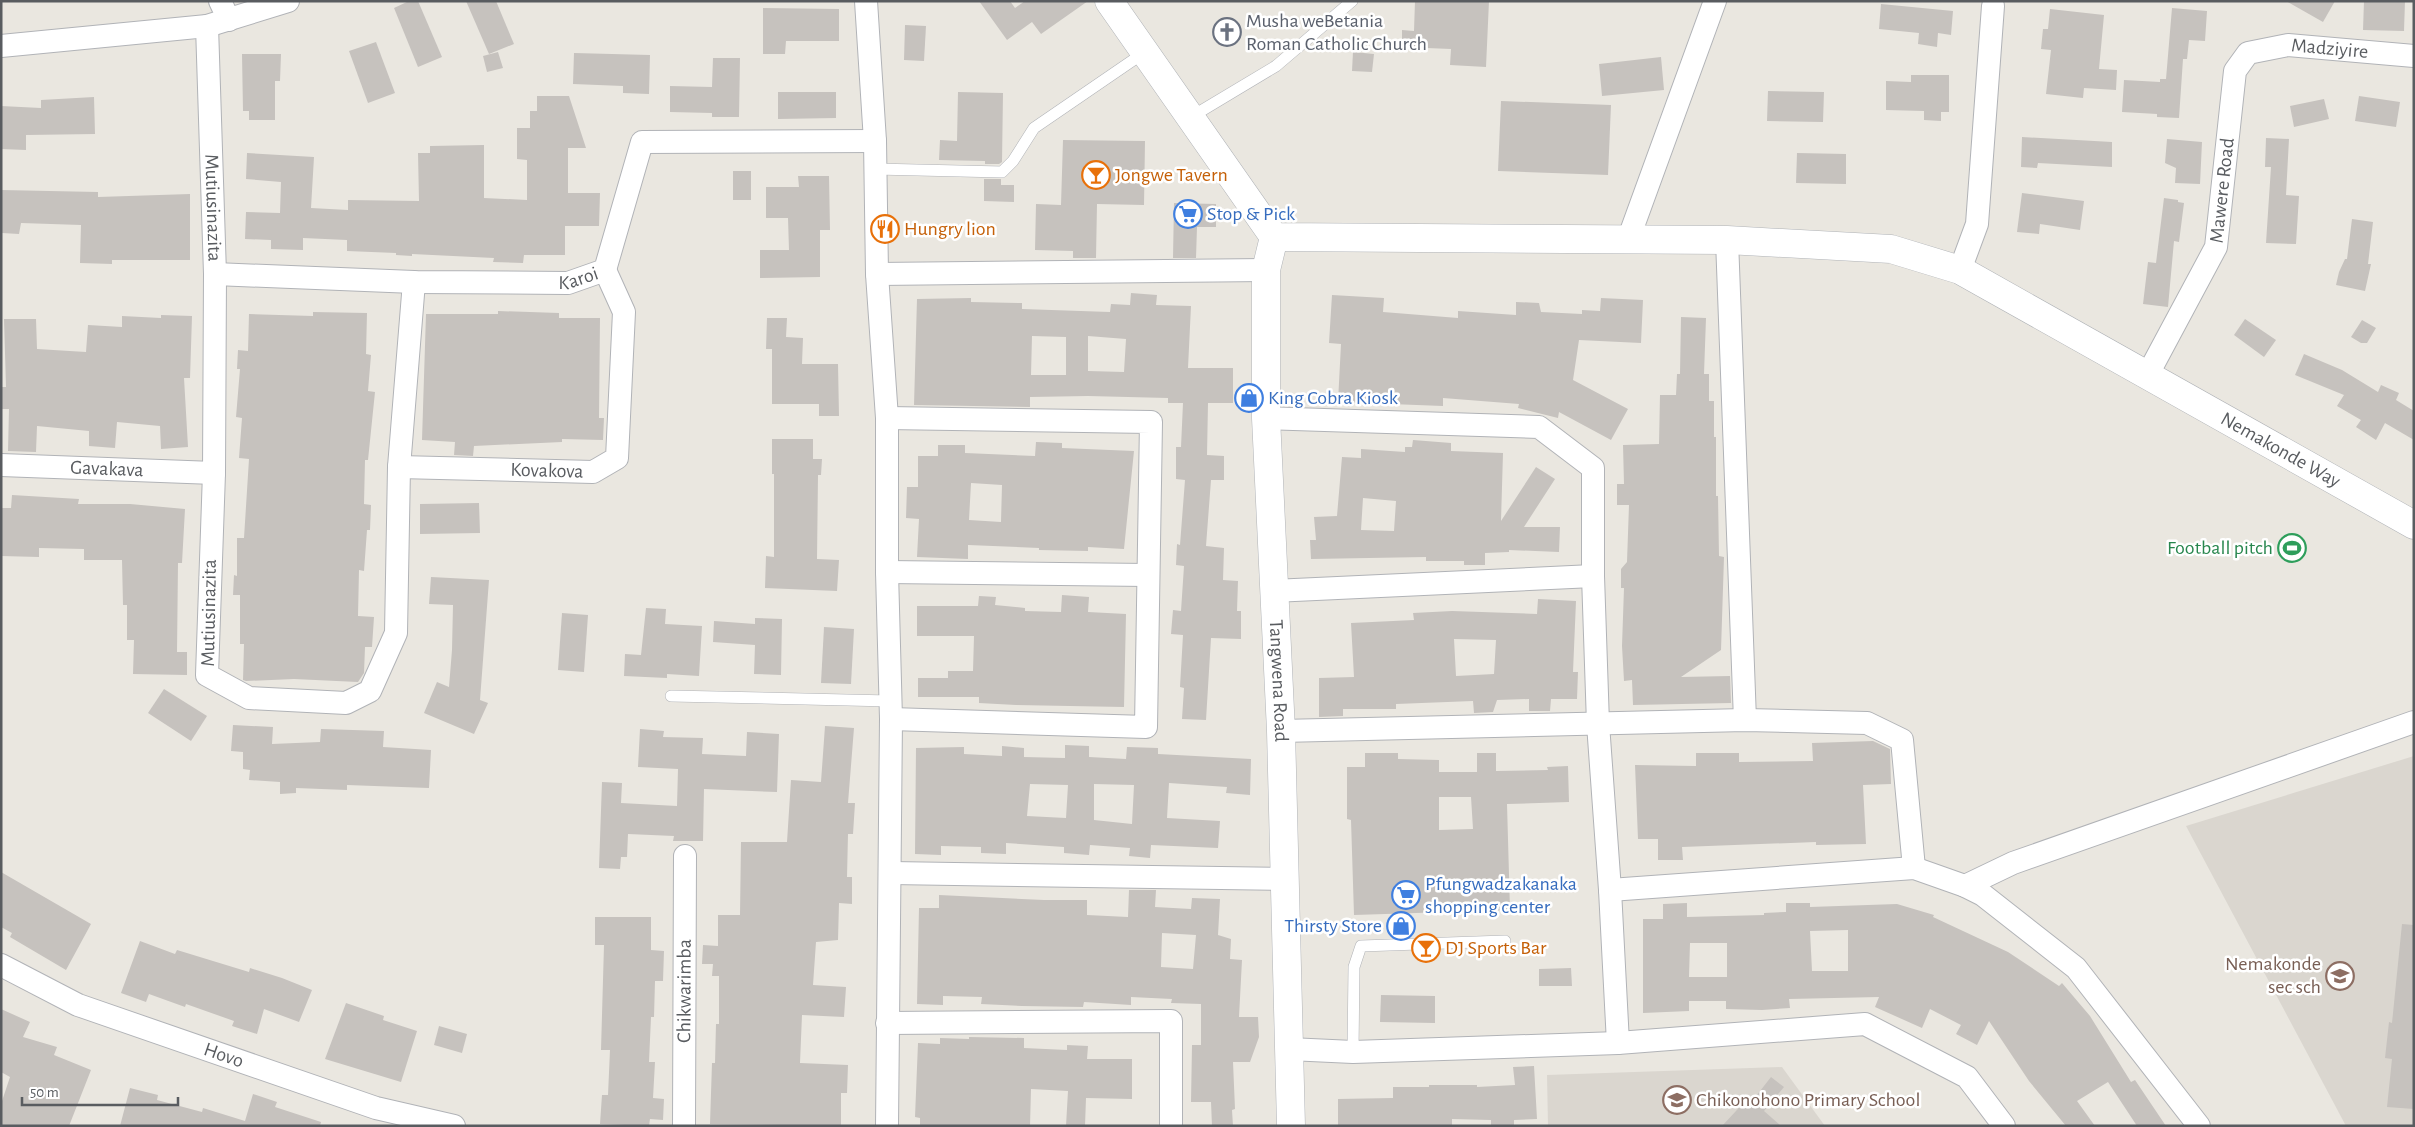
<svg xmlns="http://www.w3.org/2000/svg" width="2415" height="1127" font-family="'Alegreya Sans',sans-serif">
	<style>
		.education { fill: #dad6cf }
		.building { fill: #c6c2be; fill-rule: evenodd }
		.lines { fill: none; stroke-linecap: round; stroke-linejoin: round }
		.lane-casing { stroke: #b1b3b7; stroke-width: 12 }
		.street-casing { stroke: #b1b3b7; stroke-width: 24 }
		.secondary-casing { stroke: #b0b3b7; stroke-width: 29 }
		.lane { stroke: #fff; stroke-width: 11 }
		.street { stroke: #fff; stroke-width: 22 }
		.secondary { stroke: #fff; stroke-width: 28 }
		.labels { text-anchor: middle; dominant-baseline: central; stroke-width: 5; stroke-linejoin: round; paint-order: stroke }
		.worship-label { font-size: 20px; fill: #5b616d; stroke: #fff; text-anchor: start }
		.street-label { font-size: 20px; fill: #595c60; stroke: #fff }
		.food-label { font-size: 20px; fill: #c56008; stroke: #fff; text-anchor: start }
		.shop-label { font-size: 20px; fill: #366cbe; stroke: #fff; text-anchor: start }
		.leisure-label { font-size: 20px; fill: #27864d; stroke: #fff; text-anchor: end }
		.education-label { font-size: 20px; fill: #785e54; stroke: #fff; text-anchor: end }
	</style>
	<rect width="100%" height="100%" fill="#eae7e0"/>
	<!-- education -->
	<g class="education">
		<polygon points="2414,756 2414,1126 2346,1126 2186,826"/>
		<polygon points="1782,1067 1825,1126 1548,1126 1547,1075"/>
	</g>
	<!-- building -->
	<g class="building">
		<polygon points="409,1 418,1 442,57 418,67 394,8"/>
		<polygon points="466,1 496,1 514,44 489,54"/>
		<polygon points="979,1 1010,1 1015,8 1025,1 1088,1 1041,34 1032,22 1007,40"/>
		<polygon points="1415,1 1489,1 1486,67 1450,65 1451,49 1402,47 1402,30 1414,31"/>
		<polygon points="2286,1 2335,1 2323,22"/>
		<polygon points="2364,1 2405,1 2404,31 2363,30"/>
		<polygon points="1881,4 1953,11 1951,35 1938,33 1937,47 1918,44 1919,33 1879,29"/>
		<polygon points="763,8 839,9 839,41 786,41 785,54 763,54"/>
		<polygon points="2172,8 2207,11 2205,41 2189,40 2187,59 2183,59 2179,118 2157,117 2157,114 2122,112 2124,80 2160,82 2160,79 2166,79"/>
		<polygon points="2050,9 2104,15 2099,69 2117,70 2116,90 2084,88 2083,98 2046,94 2051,50 2041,49 2043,29 2048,29"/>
		<polygon points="905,25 926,26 924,61 904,60"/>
		<polygon points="376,42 395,93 368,103 349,51"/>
		<polygon points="498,52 503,68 487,72 483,56"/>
		<polygon points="1353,52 1374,54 1372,72 1352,71"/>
		<polygon points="574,53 650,55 649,94 623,93 623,86 573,84"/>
		<polygon points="242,54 281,54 280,81 275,81 275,120 249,120 249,111 243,111"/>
		<polygon points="1661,57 1664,90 1602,96 1599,64"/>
		<polygon points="713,58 740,58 739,117 712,117 712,113 670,112 670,86 712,87"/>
		<polygon points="1911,75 1949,75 1949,112 1941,112 1941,121 1924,120 1924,111 1886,110 1886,81 1911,82"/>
		<polygon points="1768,91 1824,92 1823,122 1767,121"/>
		<polygon points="778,92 836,92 836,118 778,119"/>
		<polygon points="958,92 1003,93 1002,162 999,164 985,164 985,161 939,160 940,140 957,141"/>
		<polygon points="537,96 569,96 586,148 568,148 568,193 600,193 599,226 565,226 565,255 524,255 523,263 493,262 494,258 412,254 412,256 396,255 396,253 347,251 347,240 303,238 303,250 271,249 271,240 245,239 246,212 280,213 281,182 246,179 247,153 314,157 311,208 348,210 348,200 419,201 418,153 430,153 430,146 484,145 484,198 527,200 527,160 517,159 517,128 530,128 530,111 537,111"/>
		<polygon points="2359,96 2400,102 2396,127 2355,121"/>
		<polygon points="94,97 95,134 26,135 26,150 1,149 1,106 41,108 41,100"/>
		<polygon points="2324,99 2329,119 2294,127 2290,106"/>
		<polygon points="1501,101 1611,105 1608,175 1498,171"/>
		<polygon points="2022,137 2112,142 2112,167 2038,163 2037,168 2021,167"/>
		<polygon points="2266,138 2289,139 2286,195 2299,196 2296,244 2266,243 2271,167 2265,167"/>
		<polygon points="2167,139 2202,142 2200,184 2175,183 2176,168 2165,163"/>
		<polygon points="1063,140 1145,141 1144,205 1097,204 1096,258 1073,258 1073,251 1035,250 1036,204 1061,205"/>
		<polygon points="1797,153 1846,154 1846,184 1796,183"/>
		<rect x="733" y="171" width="18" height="29"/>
		<polygon points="798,176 829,176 830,230 820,230 820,277 760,278 760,250 789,250 788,218 766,218 766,187 799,187"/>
		<polygon points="984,179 1001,179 1001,185 1014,185 1014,202 984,201"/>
		<polygon points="1,190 98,192 98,197 190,194 190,260 112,260 112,264 80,263 81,225 21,223 19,234 2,233"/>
		<polygon points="2022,193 2084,201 2080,230 2040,224 2039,234 2017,232"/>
		<polygon points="2164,198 2178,200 2178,202 2184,203 2179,242 2174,241 2168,307 2143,304 2148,262 2156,263"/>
		<polygon points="1174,203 1216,204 1216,227 1197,227 1196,258 1173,258"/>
		<polygon points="2352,219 2373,222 2368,264 2371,264 2365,291 2336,285 2339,272 2345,259 2347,259"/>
		<path d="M1131,293L1157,295L1156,305L1191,306L1188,368H1233V403H1208L1207,455L1224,456V480H1211L1206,546L1224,548L1223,580L1238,581L1237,611H1241V639L1211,638L1206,720L1182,719L1184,688L1180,687L1183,635L1171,634L1173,610L1181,611L1184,566L1176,565L1177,544L1180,545L1185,480L1176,479V447H1181L1183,403H1168V398L1088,396L1030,397V407L914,405L917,299L971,298V302L1022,303V309L1110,312L1111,304L1130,305ZM1032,336L1066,337V375H1031ZM1088,336L1126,339L1124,372L1088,371Z"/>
		<polygon points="1332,295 1384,298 1383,312 1458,318 1458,311 1516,315 1516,302 1539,303 1541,312 1582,314 1582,310 1600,311 1601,298 1643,300 1641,343 1579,340 1573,380 1628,409 1611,440 1559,412 1558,418 1518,408 1519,404 1443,398 1443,406 1338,402 1341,344 1329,343"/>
		<polygon points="498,311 559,313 559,318 600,318 599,418 604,418 603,440 562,439 562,442 474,446 473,456 454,455 455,442 422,440 426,314 498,314"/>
		<polygon points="313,312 367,313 366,354 371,355 368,391 375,392 368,460 365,460 364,504 371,505 370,530 367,530 364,571 359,570 358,616 374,617 372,647 365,647 364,673 358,682 294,679 246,681 243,680 244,644 240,644 240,595 233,595 234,575 237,576 237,538 244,538 249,459 239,458 242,418 236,417 240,369 237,369 238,350 248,351 249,314 313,316"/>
		<polygon points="161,315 192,316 190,378 184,378 188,447 161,449 160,426 117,422 115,448 89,446 89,431 37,426 36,452 8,451 9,409 1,409 1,387 6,387 4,319 36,319 37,349 86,352 88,325 122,327 122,316 161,318"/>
		<polygon points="1681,317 1706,318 1704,374 1709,374 1709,401 1714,401 1714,437 1716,437 1716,496 1718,496 1719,556 1724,557 1721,650 1681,677 1730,676 1731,703 1633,705 1632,680 1624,681 1622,646 1624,588 1621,588 1621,569 1627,562 1629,505 1617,505 1617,484 1624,484 1623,445 1659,444 1660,395 1676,395 1677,374 1680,374"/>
		<polygon points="767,318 787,318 786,337 803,338 802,364 838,364 839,416 819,416 819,404 772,404 772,349 766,349"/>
		<polygon points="2245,319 2276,340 2264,357 2234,335"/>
		<polygon points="2362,320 2376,328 2367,343 2361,343 2351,337"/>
		<polygon points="2304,354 2342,370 2378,392 2381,385 2399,393 2396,400 2414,411 2414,440 2385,423 2376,440 2356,427 2361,420 2337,406 2344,395 2295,375"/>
		<polygon points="772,439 813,439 813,459 822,459 821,475 818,475 817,559 839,560 837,591 765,588 766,556 774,557 774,474 772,474"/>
		<path d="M1413,440L1451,443V451L1503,453L1501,521L1536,467L1555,479L1524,527H1560L1559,552L1509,550V552L1485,553V565H1464V561H1426V557L1311,559L1310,540H1316L1314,517L1337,516L1342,457L1361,458V449L1405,452V447H1412ZM1363,498L1396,501L1394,531L1361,530Z"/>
		<path d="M1036,442L1062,443V448L1134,451L1124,549L1088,547V551L1039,550V548L968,545V559L917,557L919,519L906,518L907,487H918V456H938V445H965V453L1035,456ZM971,483L1002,485L1001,522L969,520Z"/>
		<polygon points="12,495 79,499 78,504 130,504 185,509 182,563 178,563 177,652 187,652 187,675 133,674 134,640 127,640 127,605 123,605 122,560 84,560 84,549 39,548 39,557 1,556 1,508 11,508"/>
		<polygon points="479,503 480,533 420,534 420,504"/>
		<polygon points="431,577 489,580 480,700 488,703 474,734 424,713 437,682 449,687 452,650 453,605 429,604"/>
		<polygon points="1062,595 1089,597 1088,612 1126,614 1124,707 1016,705 979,703 979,697 918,697 918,678 948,678 948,671 973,671 974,636 917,636 917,606 978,606 979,596 996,597 995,605 1025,608 1025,611 1061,612"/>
		<path d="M1538,599L1576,601L1573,672H1578L1577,699H1551L1550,711H1529V699L1497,700L1493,712L1474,713L1473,701L1396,704V709H1343V716L1319,717V678L1354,677L1351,623L1414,620L1413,613L1452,611L1537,614ZM1454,639L1496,640L1494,674L1456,676Z"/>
		<polygon points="646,608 666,609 665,624 702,626 699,676 667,674 667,678 624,676 625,654 641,655"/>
		<polygon points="562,613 588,615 584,672 558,670"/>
		<polygon points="755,618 782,619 781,675 754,674 755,645 713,642 714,621 755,624"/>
		<polygon points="824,627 854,629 851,684 821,683"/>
		<polygon points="164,689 207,716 191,741 148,713"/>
		<polygon points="233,725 273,727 272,744 320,742 321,729 384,731 383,747 431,750 429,788 347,785 347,790 296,788 296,793 280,794 280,782 249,780 250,770 243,769 243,752 231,751"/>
		<polygon points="825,726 854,728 848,803 855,803 853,834 848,834 847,877 852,877 852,904 839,903 838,940 816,942 813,985 846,987 844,1017 802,1015 800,1063 848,1065 847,1093 841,1093 841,1126 710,1124 712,1063 715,1063 716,1024 719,1024 719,976 712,976 713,964 702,964 703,945 718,946 718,915 740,915 741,842 787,842 791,780 821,782"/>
		<polygon points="640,729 664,731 663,737 703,738 702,754 746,756 747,732 779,734 777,792 704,789 703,841 673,841 674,836 628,834 627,857 621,857 620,869 599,868 602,782 622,783 621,803 677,806 678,769 638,767"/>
		<polygon points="1873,741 1890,749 1891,784 1863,785 1866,844 1816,845 1816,842 1682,847 1683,860 1658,860 1658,839 1638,839 1635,765 1696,766 1696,753 1739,753 1739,762 1813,761 1812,743"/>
		<path d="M1065,745L1089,746V757L1126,759L1127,747L1158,748V754L1251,759L1250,795L1226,793L1227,787L1169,783L1167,818L1220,821L1218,848L1151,845L1150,858L1129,856L1130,848L1090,845L1089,855L1064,853V847L1006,843V854L981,853V847L941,846V855L915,854L916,748L964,747V754L1002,756V746L1024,748V757L1065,758ZM1030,784L1068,785L1066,818L1027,816ZM1094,784L1134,785L1132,824L1094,820Z"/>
		<path d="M1365,753H1398V759L1439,760V772H1477V753H1496V771L1548,770L1547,767L1568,766L1569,802L1507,804L1510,910L1354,915L1351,820L1347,819V767H1365ZM1439,797H1471L1473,829L1439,830Z"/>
		<polygon points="1,872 91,924 66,970 10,937 12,933 1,927"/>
		<path d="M1129,890H1156L1155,907L1191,909L1192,898L1220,899L1218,935L1231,939L1230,959L1242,960L1239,1017H1258L1259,1037L1250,1062H1233L1235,1109L1232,1110L1233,1126H1212L1211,1102H1191L1192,1045H1201V1004L1171,1003L1172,999L1131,997V1005L1084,1002L1083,1007L1022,1006L981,1004L982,997L943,996V1005L917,1004L919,908H939V895L1044,900H1087V915L1128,917ZM1162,933L1196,935L1193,969L1161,967Z"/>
		<path d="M1687,903V917L1764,915V913L1786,912V903H1810V907L1897,904L1934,915L1933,917L2008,952L2059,986L2062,983L2090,1016L2131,1082L2135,1080L2166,1126H2137L2108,1082L2077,1101L2095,1126H2066L2029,1081L1989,1021L1977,1045L1956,1034L1961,1025L1930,1009L1922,1028L1875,1007L1879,997L1789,999L1790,1008L1762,1010L1726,1009V1001H1689V1011L1643,1013V919H1663V904ZM1848,930V971H1812L1810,931ZM1690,943H1727V977H1689Z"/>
		<polygon points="595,917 651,917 651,950 664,951 663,981 655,981 654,1017 651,1017 649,1062 655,1062 653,1098 664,1099 663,1120 650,1119 649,1126 600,1124 602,1095 608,1095 610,1050 601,1050 604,945 595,945"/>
		<polygon points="2402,924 2414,925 2414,1109 2387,1107 2392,1059 2385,1058 2389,1022 2392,1023"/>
		<polygon points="140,941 175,954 177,950 249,972 250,968 282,978 312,990 299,1022 264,1009 257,1034 232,1026 234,1021 186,1004 185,1007 149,994 146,1002 121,993"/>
		<polygon points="1571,968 1572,986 1539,986 1539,969"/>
		<polygon points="1381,995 1435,996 1435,1023 1380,1022"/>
		<polygon points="346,1003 384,1016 383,1020 417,1031 401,1082 325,1059"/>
		<polygon points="1,1009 30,1022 23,1037 57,1047 54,1055 91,1070 69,1126 1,1126 1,1104 10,1077 1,1072"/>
		<polygon points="439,1026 467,1034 462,1053 434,1045"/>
		<polygon points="969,1037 1024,1038 1024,1048 1067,1050 1067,1045 1088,1046 1087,1059 1132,1059 1132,1099 1086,1098 1085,1126 1066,1126 1068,1091 1031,1089 1030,1126 920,1126 920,1118 915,1117 918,1043 940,1044 940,1038 969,1039"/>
		<polygon points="1534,1066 1537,1119 1514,1120 1514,1126 1491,1126 1491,1120 1452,1119 1452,1126 1338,1126 1338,1099 1393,1098 1393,1087 1429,1087 1429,1085 1477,1085 1477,1087 1515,1085 1513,1067"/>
		<polygon points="1771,1077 1784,1087 1764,1111 1781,1126 1722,1126 1749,1097 1753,1100"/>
		<polygon points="130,1088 158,1095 157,1100 202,1112 203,1108 245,1121 253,1094 277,1102 275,1107 321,1122 320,1126 120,1126"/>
	</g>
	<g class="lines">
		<defs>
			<g id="lane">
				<polyline points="1191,117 1276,66 1352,1"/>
				<polyline points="875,169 1002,172 1013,161 1034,128 1145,52"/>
				<polyline points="671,696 890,701"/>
				<polyline points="1353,1052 1354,967 1361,946 1505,941"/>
			</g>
			<g id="street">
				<polyline points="220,1 229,20"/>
				<polyline points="866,1 875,141 877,274 887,418 887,572 891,719 887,1126"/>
				<path id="s1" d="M207,26L215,274L214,473L207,675L249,698L346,703L370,691L396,633L399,467L414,282"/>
				<polyline points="1,46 207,26 288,1"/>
				<polyline points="1628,240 1715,1"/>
				<polyline points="1727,240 1745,720"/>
				<polyline points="1960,270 1977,224 1993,6"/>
				<path id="s2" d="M215,274L414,282L568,283L605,270L642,142L875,141"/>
				<polyline points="877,274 1266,270"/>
				<path id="s3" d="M2148,374L2216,247L2235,71L2248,53L2288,45L2414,56"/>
				<polyline points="887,418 1151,422 1146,727 891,719"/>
				<polyline points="1266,418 1539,427 1593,468 1593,576 1598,724 1610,890 1618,1043"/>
				<path id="s4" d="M1,465L214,473"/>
				<path id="s5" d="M399,467L593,472L617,458L624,312L605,270"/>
				<polyline points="887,572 1148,575"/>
				<polyline points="1273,591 1593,576"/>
				<polyline points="1281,731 1745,720 1867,723 1902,740 1914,868"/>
				<polyline points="891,873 1283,879"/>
				<polyline points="1965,886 1983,895 2076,968 2199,1126"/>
				<polyline points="1610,890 1914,868 1965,886 2013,863 2414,722"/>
				<path id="s6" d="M1,965L78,1005L376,1108L454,1126"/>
				<polyline points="887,1023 1171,1021 1171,1126"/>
				<polyline points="1289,1049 1353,1052 1618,1043 1865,1024 1967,1077 2004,1126"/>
				<path id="s7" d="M684,1126L685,856"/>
			</g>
			<g id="secondary">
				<path id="s8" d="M1109,1L1274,237L1727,240L1891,249L1960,270L2414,525"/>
				<path id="s9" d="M1274,237L1266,270V418L1281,731L1291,1126"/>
			</g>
		</defs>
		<!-- lane casing -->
		<use href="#lane" class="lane-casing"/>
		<!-- street casing -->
		<use href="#street" class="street-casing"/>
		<!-- secondary casing -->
		<use href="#secondary" class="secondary-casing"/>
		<!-- lane -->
		<use href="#lane" class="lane"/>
		<!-- street -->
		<use href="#street" class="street"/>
		<!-- secondary -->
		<use href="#secondary" class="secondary"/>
	</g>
	<!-- icons -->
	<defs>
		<symbol id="church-ring" viewBox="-11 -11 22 22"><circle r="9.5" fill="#fff" stroke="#6b7280" stroke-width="1.5"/><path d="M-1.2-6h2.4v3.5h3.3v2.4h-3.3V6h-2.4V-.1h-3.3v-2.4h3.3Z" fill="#6b7280"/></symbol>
		<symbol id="bar-ring" viewBox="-11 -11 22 22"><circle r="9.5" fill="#fff" stroke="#e8710a" stroke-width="1.5"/><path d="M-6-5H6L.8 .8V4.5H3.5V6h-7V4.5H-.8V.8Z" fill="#e8710a"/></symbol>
		<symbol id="supermarket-ring" viewBox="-11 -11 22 22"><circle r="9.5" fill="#fff" stroke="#3f7fe0" stroke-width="1.5"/><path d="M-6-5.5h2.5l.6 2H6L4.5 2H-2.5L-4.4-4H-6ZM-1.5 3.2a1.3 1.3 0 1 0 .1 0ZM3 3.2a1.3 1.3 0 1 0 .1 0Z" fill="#3f7fe0"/></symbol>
		<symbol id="restaurant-ring" viewBox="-11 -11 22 22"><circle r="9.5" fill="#fff" stroke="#e8710a" stroke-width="1.5"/><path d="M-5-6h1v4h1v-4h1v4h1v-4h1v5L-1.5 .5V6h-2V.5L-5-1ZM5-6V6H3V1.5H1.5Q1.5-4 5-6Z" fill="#e8710a"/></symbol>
		<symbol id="shop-ring" viewBox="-11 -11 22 22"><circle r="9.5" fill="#fff" stroke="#3f7fe0" stroke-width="1.5"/><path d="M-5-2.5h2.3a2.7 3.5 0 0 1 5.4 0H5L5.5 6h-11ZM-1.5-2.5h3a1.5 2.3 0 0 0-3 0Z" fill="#3f7fe0"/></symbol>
		<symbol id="stadium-ring" viewBox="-11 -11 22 22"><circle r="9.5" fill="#fff" stroke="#2e9e5b" stroke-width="1.5"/><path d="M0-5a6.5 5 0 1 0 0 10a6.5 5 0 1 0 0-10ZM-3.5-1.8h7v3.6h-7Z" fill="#2e9e5b"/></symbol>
		<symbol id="school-ring" viewBox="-11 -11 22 22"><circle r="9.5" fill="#fff" stroke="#8d6e63" stroke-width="1.5"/><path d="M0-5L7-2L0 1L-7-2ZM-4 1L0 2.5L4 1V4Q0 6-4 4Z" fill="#8d6e63"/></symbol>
	</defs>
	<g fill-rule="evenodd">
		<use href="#church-ring" x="1211" y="16" width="32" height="32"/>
		<use href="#bar-ring" x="1080" y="159" width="32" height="32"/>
		<use href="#supermarket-ring" x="1172" y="198" width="32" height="32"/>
		<use href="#restaurant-ring" x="869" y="213" width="32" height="32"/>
		<use href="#shop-ring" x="1233" y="382" width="32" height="32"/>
		<use href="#stadium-ring" x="2276" y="532" width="32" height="32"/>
		<use href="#supermarket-ring" x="1390" y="879" width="32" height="32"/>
		<use href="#shop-ring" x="1385" y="910" width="32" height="32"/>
		<use href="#bar-ring" x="1410" y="932" width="32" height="32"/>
		<use href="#school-ring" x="2324" y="960" width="32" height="32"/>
		<use href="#school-ring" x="1661" y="1084" width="32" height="32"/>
	</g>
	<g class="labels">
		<!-- worship labels -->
		<g class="worship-label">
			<text x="1246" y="21">Musha weBetania<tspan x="1246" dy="23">Roman Catholic Church</tspan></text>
		</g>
		<!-- street labels -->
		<g class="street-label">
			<text stroke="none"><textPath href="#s3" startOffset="426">Madziyire</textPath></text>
			<text stroke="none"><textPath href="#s3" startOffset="201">Mawere Road</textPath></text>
			<text stroke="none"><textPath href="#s1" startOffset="182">Mutiusinazita</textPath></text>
			<text stroke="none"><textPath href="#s2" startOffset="364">Karoi</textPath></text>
			<text stroke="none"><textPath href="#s8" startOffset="1345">Nemakonde Way</textPath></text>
			<text stroke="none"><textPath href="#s4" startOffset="106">Gavakava</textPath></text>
			<text stroke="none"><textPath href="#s5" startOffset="148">Kovakova</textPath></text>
			<text transform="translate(209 613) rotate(-89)">Mutiusinazita</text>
			<text stroke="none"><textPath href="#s9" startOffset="445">Tangwena Road</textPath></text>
			<text stroke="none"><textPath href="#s7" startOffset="135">Chikwarimba</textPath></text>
			<text stroke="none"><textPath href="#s6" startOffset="241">Hovo</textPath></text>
		</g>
		<!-- food labels -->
		<g class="food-label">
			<text x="1115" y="175">Jongwe Tavern</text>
			<text x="904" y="229">Hungry lion</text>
			<text x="1445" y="948">DJ Sports Bar</text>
		</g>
		<!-- shop labels -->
		<g class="shop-label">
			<text x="1207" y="214">Stop &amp; Pick</text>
			<text x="1268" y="398">King Cobra Kiosk</text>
			<text x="1425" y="884">Pfungwadzakanaka<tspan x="1425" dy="23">shopping center</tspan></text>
			<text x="1382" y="926" text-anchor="end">Thirsty Store</text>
		</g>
		<!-- leisure labels -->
		<g class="leisure-label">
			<text x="2273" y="548">Football pitch</text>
		</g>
		<!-- education labels -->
		<g class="education-label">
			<text x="2321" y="964">Nemakonde<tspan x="2321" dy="23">sec sch</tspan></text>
			<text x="1696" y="1100" text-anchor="start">Chikonohono Primary School</text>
		</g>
	</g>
	<!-- border -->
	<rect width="2415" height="1127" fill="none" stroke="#595c60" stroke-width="5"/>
	<!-- scale -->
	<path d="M22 1097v8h156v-8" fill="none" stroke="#595c60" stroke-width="2.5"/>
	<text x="30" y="1097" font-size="15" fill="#595c60" stroke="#ffffff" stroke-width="4" paint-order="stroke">50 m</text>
</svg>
